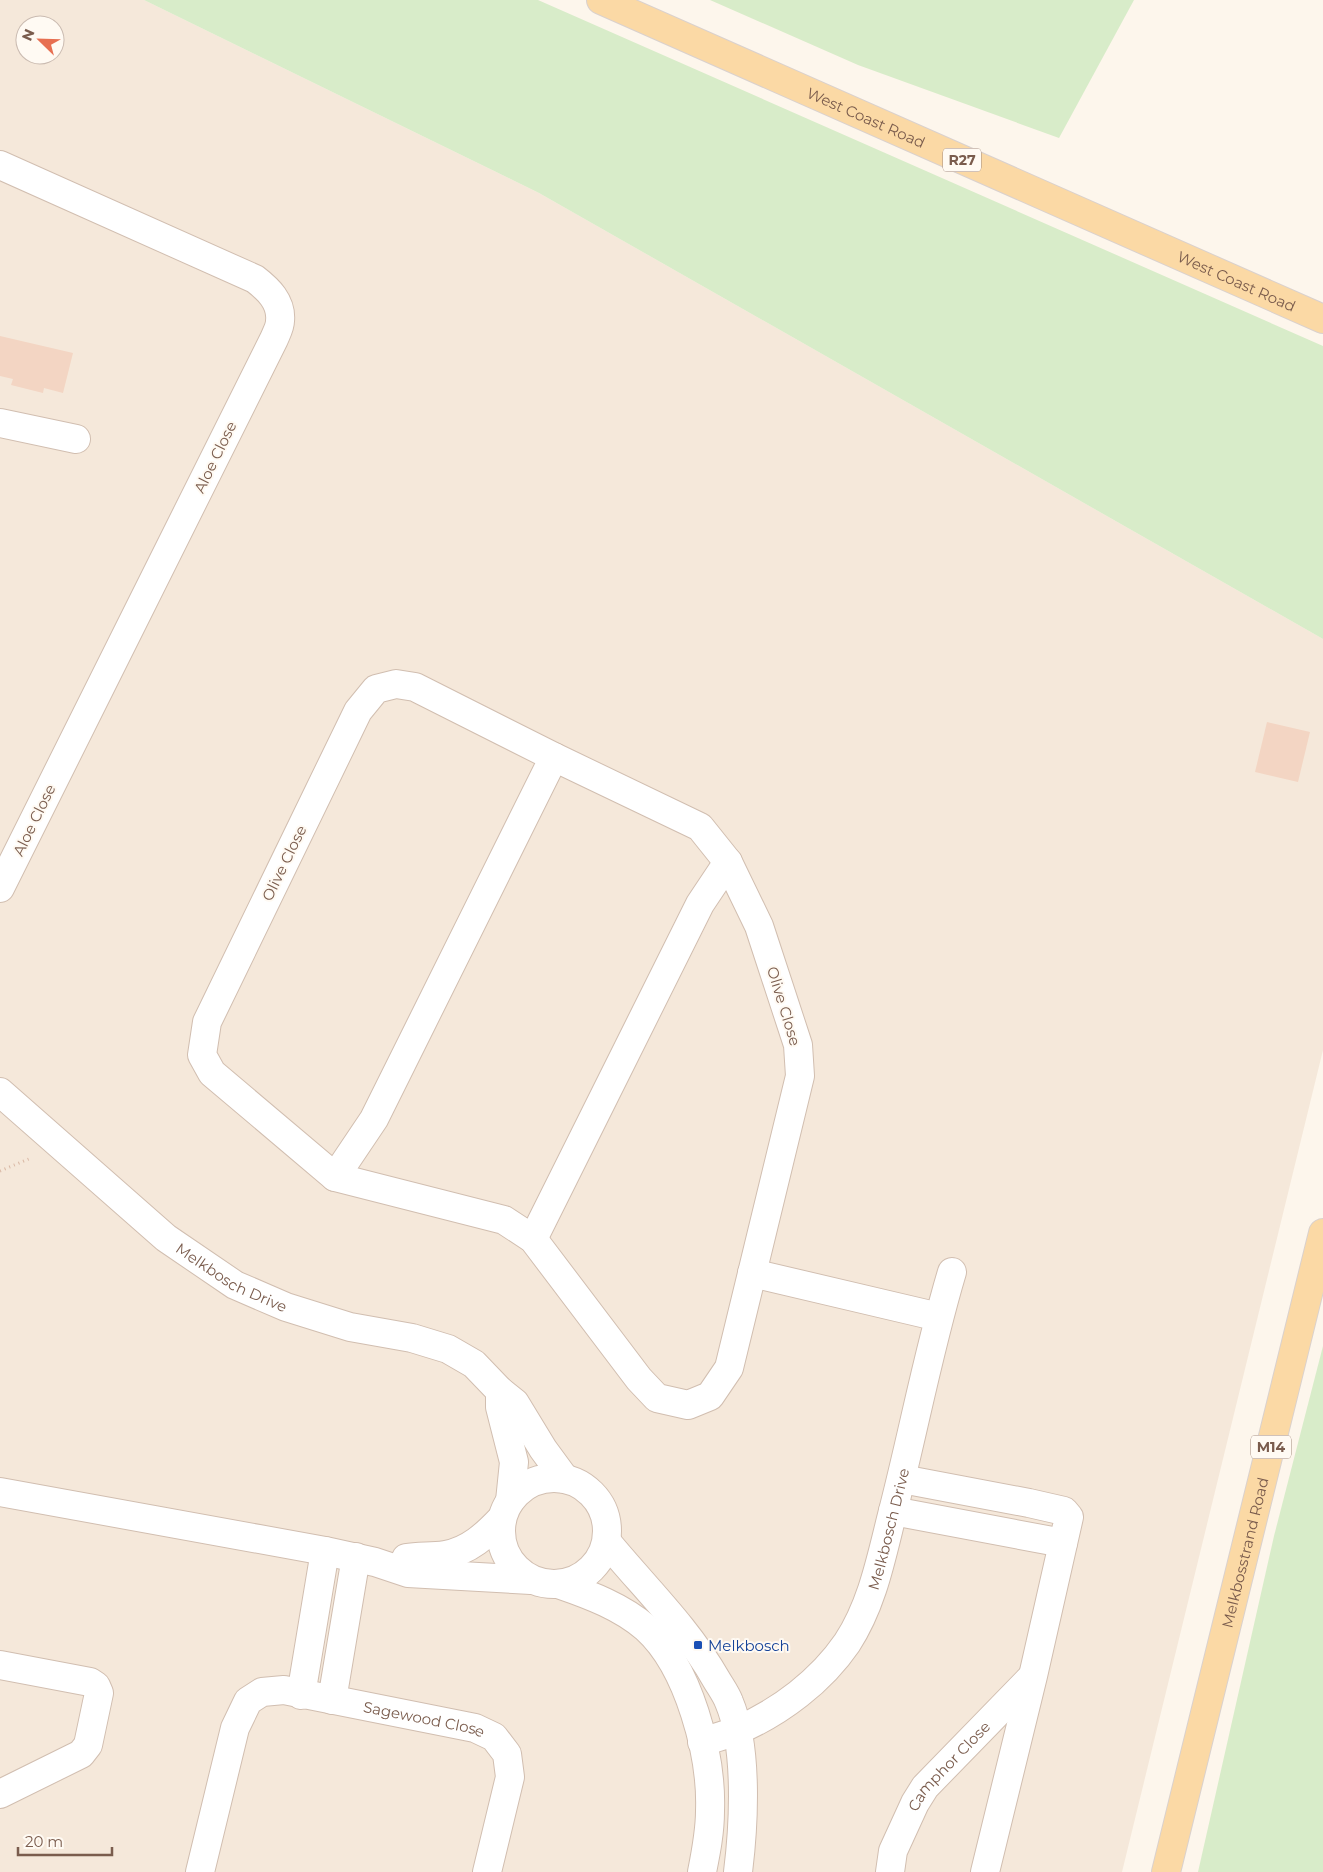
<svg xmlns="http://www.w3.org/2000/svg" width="1323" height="1872" font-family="Montserrat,sans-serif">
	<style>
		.residential { fill: #f5e8da; fill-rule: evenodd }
		.green { fill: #d8ecc9 }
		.building { fill: #f3d5c3 }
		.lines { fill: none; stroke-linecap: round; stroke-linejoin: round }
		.minor-casing { stroke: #d1beb0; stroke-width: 30 }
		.primary-casing { stroke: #dad1cd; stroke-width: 30 }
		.path { stroke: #d9b8a5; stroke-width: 3; stroke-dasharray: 1 4; stroke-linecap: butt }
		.minor { stroke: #fff; stroke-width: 28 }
		.primary { stroke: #fbd9a5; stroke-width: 28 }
		.transit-dot { fill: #1a4fb4; stroke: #fffaf3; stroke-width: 2 }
		.labels { text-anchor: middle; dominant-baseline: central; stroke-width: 4; stroke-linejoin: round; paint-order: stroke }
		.shield { fill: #fffaf3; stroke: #a28b7f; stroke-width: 1 }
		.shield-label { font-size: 14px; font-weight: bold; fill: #7a5c4d }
		.street-label { font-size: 15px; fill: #7a5c4d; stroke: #fffaf3 }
		.transit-label { font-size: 15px; fill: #164399; stroke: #fffaf3; text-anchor: start }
	</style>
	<rect width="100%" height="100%" fill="#fdf6ec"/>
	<!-- residential -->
	<path class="residential" d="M0,0H144L539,193L1323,639V1050L1122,1872H0ZM25,25H55V55H25Z"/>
	<!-- green -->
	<g class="green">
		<polygon points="144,0 538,0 1323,346 1323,639 539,193"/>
		<polygon points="710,0 1134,0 1059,138 858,65"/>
		<polygon points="1323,1346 1323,1872 1198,1872 1274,1536"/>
	</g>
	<!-- building -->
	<g class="building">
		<polygon points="0,336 73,353 63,393 44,388 43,393 11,385 13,379 0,376"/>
		<polygon points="1267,722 1310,732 1298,782 1255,772"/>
	</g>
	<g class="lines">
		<defs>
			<g id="minor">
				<path d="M0,165L255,279C268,289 282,302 280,321C280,327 276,334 274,339L0,888"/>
				<polyline points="0,423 76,439"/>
				<polygon points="396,684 415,687 554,757 700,827 728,862 759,926 798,1045 800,1076 729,1368 710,1396 688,1405 657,1398 639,1379 533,1239 504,1220 335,1177 212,1073 202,1055 207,1022 358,711 376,689"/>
				<path id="s1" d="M0,1092L166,1238L235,1285L286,1307L350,1327L412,1338L448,1349L474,1364L500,1391L515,1403L543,1449L565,1479"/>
				<polyline points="335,1177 374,1119 554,757"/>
				<polyline points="533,1239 700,904 728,862"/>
				<polyline points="752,1273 939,1317"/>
				<polyline points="500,1391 500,1407 514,1462 510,1501"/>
				<circle cx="554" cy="1531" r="53"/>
				<polyline points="902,1479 1029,1503 1064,1511 1069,1517 1033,1676 985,1872"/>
				<polyline points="0,1492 325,1551 375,1562 408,1573 531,1580"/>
				<polyline points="893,1511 1063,1543"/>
				<path d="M607,1542C644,1587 687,1628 716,1679C720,1686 726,1694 729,1702C748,1747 744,1824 738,1872"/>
				<path d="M406,1558C419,1556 432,1557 445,1555C469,1551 486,1535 502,1518"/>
				<path d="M561,1585C590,1595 622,1607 646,1628C689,1667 712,1755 710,1811C710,1832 706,1852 702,1872"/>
				<polyline points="0,1665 90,1682 96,1686 99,1693 88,1745 81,1754 0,1794"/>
				<polyline points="301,1695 325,1551"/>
				<polyline points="332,1700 356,1557"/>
				<path id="s2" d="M702,1742C714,1738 727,1735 738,1730C780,1712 821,1681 847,1643C872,1605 881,1559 892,1515C913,1434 928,1352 952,1272"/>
				<path id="s3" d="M200,1872L235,1728L248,1701L262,1692L284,1690L475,1728L494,1737L507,1754L510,1777L487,1872"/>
				<path id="s4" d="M890,1872L893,1851L915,1803L925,1787L1032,1677"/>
			</g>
			<g id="primary">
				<path id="s5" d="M601,0L1323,319"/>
				<path id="s6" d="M1166,1872L1323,1233"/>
			</g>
		</defs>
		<!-- minor casing -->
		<use href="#minor" class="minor-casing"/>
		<!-- primary casing -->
		<use href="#primary" class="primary-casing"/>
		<!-- path -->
		<polyline class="path" points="0,1171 31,1158"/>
		<!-- minor -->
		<use href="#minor" class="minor"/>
		<!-- primary -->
		<use href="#primary" class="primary"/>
	</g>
	<!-- markers -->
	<rect class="transit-dot" x="693" y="1640" width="10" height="10" rx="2.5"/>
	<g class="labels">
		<!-- shield labels -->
		<g class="shield">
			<rect x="943" y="148.5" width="38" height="23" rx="4"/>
			<rect x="1251" y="1435.5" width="40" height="23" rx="4"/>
		</g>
		<g class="shield-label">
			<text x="962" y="160">R27</text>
			<text x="1271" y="1447">M14</text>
		</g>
		<!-- street labels -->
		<g class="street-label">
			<text stroke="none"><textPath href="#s5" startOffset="290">West Coast Road</textPath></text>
			<text stroke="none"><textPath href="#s5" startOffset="695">West Coast Road</textPath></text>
			<text transform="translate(215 457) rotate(-64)">Aloe Close</text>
			<text transform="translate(34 820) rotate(-64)">Aloe Close</text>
			<text transform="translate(284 863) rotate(-64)">Olive Close</text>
			<text transform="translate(784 1006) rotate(73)">Olive Close</text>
			<text stroke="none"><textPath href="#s1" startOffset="298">Melkbosch Drive</textPath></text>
			<text stroke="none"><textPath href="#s2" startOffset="301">Melkbosch Drive</textPath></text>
			<text stroke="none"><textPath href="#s6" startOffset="329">Melkbosstrand Road</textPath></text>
			<text stroke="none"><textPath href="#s3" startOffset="360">Sagewood Close</textPath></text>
			<text stroke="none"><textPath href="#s4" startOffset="124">Camphor Close</textPath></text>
		</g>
		<!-- transit labels -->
		<g class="transit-label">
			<text x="708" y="1645">Melkbosch</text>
		</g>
	</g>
	<!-- north arrow -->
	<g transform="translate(40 40) rotate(293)"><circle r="24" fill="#fffaf3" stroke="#cabbb1"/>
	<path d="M0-4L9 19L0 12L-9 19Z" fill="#e76f51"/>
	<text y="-8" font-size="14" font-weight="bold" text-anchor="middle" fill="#7a5c4d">N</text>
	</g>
	<!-- scale -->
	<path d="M18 1847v8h94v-8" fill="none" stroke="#7a5c4d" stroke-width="2.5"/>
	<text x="25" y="1847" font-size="15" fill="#7a5c4d" stroke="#fffaf3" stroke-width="4" paint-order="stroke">20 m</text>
</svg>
